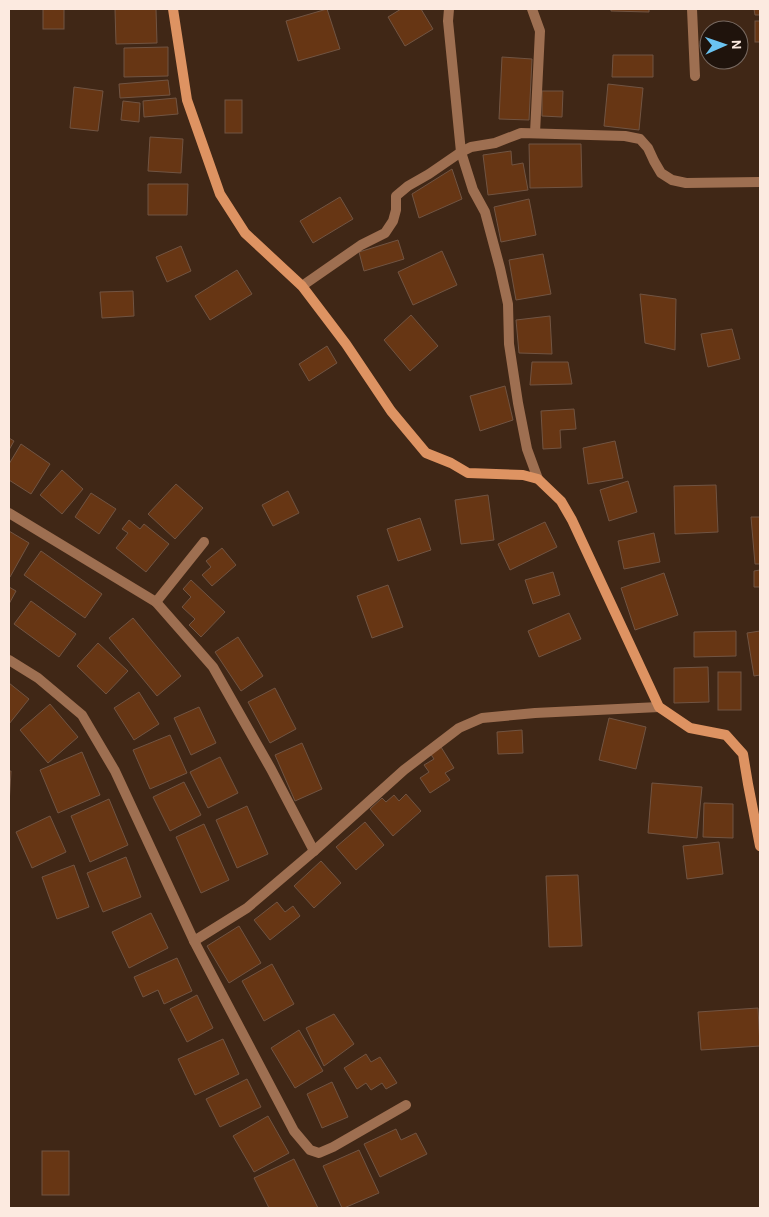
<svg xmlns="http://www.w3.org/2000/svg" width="769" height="1217" font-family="Karla,sans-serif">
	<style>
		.building { fill: #673614; stroke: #715442 }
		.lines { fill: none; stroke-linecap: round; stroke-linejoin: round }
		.minor { stroke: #9e6f51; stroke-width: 10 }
		.secondary { stroke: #de9362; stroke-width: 10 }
	</style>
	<rect width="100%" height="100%" fill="#402716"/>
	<!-- building -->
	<g class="building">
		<rect x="43" y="9" width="21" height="20"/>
		<polygon points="115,9 156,9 157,43 116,44"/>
		<polygon points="327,9 340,49 298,61 286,21"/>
		<polygon points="401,9 421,9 433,29 405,46 388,17"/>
		<polygon points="611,9 649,9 649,12 611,11"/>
		<polygon points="754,9 760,9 760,15 755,15"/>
		<rect x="755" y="21" width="5" height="21"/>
		<polygon points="168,47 168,76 124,77 124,48"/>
		<polygon points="613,55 653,55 653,77 612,77"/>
		<polygon points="502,57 532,59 529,120 499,119"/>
		<polygon points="168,80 170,95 120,98 119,84"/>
		<polygon points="608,84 643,88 639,130 604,126"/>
		<polygon points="74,87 103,91 98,131 70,128"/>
		<polygon points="542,91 563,91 562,117 542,116"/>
		<polygon points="176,98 178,114 144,117 143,101"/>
		<rect x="225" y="100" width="17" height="33"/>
		<polygon points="123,101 140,103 139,122 121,120"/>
		<polygon points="150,137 183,139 181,173 148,171"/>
		<polygon points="529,144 581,144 582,187 530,188"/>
		<polygon points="511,151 512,165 523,163 528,190 488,195 483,155"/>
		<polygon points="452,169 462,199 419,218 412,194"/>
		<polygon points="148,184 188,184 187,215 148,215"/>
		<polygon points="340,197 353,219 313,243 300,221"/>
		<polygon points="529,199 536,235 501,242 494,207"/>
		<polygon points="398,240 404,259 364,271 359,252"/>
		<polygon points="181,246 191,271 167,282 156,257"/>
		<polygon points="442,251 457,285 413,305 398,272"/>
		<polygon points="543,254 551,294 516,300 509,260"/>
		<polygon points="237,270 252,294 210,320 195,296"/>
		<polygon points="133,291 134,316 102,318 100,292"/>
		<polygon points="640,294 676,299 675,350 645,343"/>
		<polygon points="411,315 438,346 410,371 384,340"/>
		<polygon points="550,316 552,354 519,353 516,320"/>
		<polygon points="732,329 740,359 708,367 701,334"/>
		<polygon points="327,346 337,363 309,381 299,364"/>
		<polygon points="532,362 568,362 572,384 530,385"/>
		<polygon points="505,386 513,420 480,431 470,396"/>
		<polygon points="574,409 576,429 560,430 561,448 543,449 541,411"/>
		<polygon points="9,438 14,441 9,450"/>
		<polygon points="615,441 623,478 588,484 583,448"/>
		<polygon points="21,444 50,464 31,494 9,480 9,464"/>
		<polygon points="62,470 83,489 62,514 40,495"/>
		<polygon points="628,481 637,512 609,521 600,490"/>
		<polygon points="176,484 203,508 175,539 148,514"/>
		<polygon points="716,485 718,532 675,534 674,486"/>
		<polygon points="288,491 299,513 273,526 262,505"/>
		<polygon points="91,493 116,509 99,534 75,517"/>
		<polygon points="488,495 494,540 461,544 455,500"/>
		<polygon points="751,517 760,517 760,564 755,564"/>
		<polygon points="420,518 431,550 398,561 387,529"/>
		<polygon points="129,520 140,529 144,524 169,544 146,572 116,548 128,533 122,529"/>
		<polygon points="545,522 557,547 510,570 498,544"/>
		<polygon points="9,531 29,543 10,577 9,576"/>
		<polygon points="654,533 660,562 624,569 618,541"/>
		<polygon points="222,548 236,565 212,586 202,575 211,567 206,561"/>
		<polygon points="41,551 102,594 85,618 24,575"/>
		<polygon points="760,570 760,587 754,587 754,571"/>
		<polygon points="553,572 560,595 533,604 525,580"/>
		<polygon points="664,573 678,615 635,630 621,588"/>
		<polygon points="191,580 225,612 201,637 189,625 195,619 182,607 191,597 183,589"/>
		<polygon points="388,585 403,627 372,638 357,596"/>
		<polygon points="9,587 16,591 9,604"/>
		<polygon points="31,601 76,634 59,657 14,624"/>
		<polygon points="569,613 581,639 539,657 528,631"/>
		<polygon points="133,618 181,676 157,696 109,638"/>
		<polygon points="736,631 736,656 694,657 694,632"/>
		<polygon points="760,631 760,675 754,676 747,633"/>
		<polygon points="238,637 263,676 241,691 215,652"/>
		<polygon points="98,643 128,671 106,694 77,666"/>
		<polygon points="708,667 709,702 674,703 674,668"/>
		<rect x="718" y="672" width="23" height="38"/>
		<polygon points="9,683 29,699 9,724"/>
		<polygon points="275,688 296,729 270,743 248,702"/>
		<polygon points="139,692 159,724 134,740 114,708"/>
		<polygon points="50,704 78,737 48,763 20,730"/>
		<polygon points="199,707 216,743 191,755 174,718"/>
		<polygon points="609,718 646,727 636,769 599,760"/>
		<polygon points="522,730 523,753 498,754 497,732"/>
		<polygon points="170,735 187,773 150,789 133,750"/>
		<polygon points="302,743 322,789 295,801 275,755"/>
		<polygon points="441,747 454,768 445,773 450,780 430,793 420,778 429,772 424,765 434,759 430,753"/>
		<polygon points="82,752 100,795 58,813 40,770"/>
		<polygon points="220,757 238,793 208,808 190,772"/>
		<polygon points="9,771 11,771 9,805"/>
		<polygon points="184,782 201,815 170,831 153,797"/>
		<polygon points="652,783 702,787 697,838 648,833"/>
		<polygon points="406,794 421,811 393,836 370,809 382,798 386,802 394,795 399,801"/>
		<polygon points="109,799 128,845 90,862 71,816"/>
		<polygon points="704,803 733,804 733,838 703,837"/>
		<polygon points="247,806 268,854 237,868 216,820"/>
		<polygon points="50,816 66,852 32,868 16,832"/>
		<polygon points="365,822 384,845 356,870 336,847"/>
		<polygon points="204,824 229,880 201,893 176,837"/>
		<polygon points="719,842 723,874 687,879 683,846"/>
		<polygon points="126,857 141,897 103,912 87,873"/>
		<polygon points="321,861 341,883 314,908 294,886"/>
		<polygon points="74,865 89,907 57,919 42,877"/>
		<polygon points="578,875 582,946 549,947 546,876"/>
		<polygon points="277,902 285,912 293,906 300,916 270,940 254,920"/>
		<polygon points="151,913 168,948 129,968 112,932"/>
		<polygon points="239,926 261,963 229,983 207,946"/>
		<polygon points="177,958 192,991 164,1004 158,990 143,997 134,977"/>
		<polygon points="272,964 294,1004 264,1021 242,981"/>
		<polygon points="197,995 213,1028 187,1042 170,1009"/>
		<polygon points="758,1008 760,1046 701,1050 698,1012"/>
		<polygon points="334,1014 354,1044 324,1066 306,1028"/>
		<polygon points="299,1030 323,1071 295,1088 271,1048"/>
		<polygon points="223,1039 239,1074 195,1095 178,1059"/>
		<polygon points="366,1054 371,1062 380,1057 397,1083 386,1089 382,1083 371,1090 366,1083 357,1089 344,1068"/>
		<polygon points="247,1079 261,1107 220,1127 206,1099"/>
		<polygon points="332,1082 348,1117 322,1128 307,1094"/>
		<polygon points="268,1116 289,1153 254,1172 233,1136"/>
		<polygon points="396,1129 401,1140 416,1133 427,1154 380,1177 364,1144"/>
		<polygon points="359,1150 379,1193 344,1208 342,1208 323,1166"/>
		<rect x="42" y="1151" width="27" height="44"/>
		<polygon points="294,1159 318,1208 269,1208 254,1178"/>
	</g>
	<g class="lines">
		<!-- minor -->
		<g class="minor">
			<polyline points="449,9 448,21 461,152 473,190 485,212 500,268 508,304 509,344 518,403 527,449 538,479"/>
			<polyline points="532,9 540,31 535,133"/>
			<polyline points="692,9 695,76"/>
			<polyline points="302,286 361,245 385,233 393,221 396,210 396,196 408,186 429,174 461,152 471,147 495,143 521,133 625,136 640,139 648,148 654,161 661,173 672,180 686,183 760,182"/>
			<polyline points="9,513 156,602 213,667 271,769 314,851"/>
			<polyline points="156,602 204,542"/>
			<polyline points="9,660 38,678 82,715 115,771 194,941 247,908 314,851 404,770 459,728 482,718 535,713 659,707"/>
			<polyline points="194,941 294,1131 310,1150 319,1153 333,1147 406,1105"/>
		</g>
		<!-- secondary -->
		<polyline class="secondary" points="173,9 187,100 220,194 245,233 302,286 346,344 391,411 426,453 451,463 468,473 523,475 538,479 561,501 572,520 659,707 690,728 726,735 743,754 748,784 760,846"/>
	</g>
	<!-- border -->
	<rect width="769" height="1217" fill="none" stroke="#fceae0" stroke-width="20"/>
	<!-- north arrow -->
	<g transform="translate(724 45) rotate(88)"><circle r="24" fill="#1f130c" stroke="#776961"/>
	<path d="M0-4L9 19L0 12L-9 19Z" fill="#6ac3f1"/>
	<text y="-8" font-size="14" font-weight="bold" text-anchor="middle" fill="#fceae0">N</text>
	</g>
</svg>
